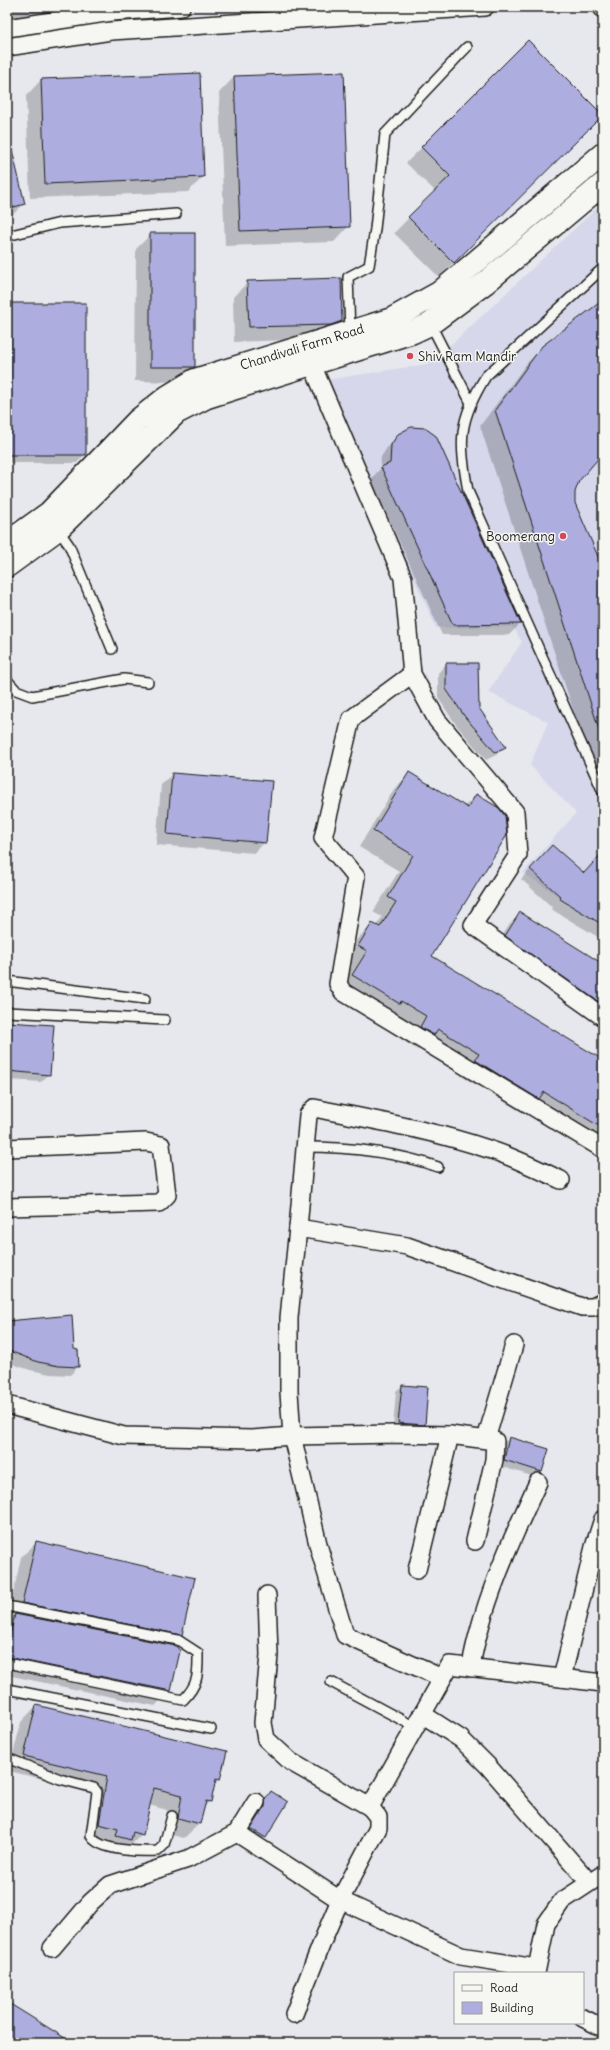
<svg xmlns="http://www.w3.org/2000/svg" width="610" height="2050" font-family="Delius,sans-serif">
	<style>
		.built { fill: #d6d7ea }
		.shadow { fill: #0003 }
		.building { fill: #adaedf; stroke: #1c1c1c }
		.lines { fill: none; stroke-linecap: round; stroke-linejoin: round }
		.lane-casing { stroke: #1c1c1c; stroke-width: 12 }
		.street-casing { stroke: #1c1c1c; stroke-width: 20 }
		.secondary-casing { stroke: #1c1c1c; stroke-width: 25 }
		.lane { stroke: #f6f6f2; stroke-width: 9 }
		.street { stroke: #f6f6f2; stroke-width: 17 }
		.secondary { stroke: #f6f6f2; stroke-width: 22 }
		.poi-dot { fill: #d1495b; stroke: #f6f6f2; stroke-width: 1.5 }
		.labels { text-anchor: middle; dominant-baseline: central; stroke-width: 3; stroke-linejoin: round; paint-order: stroke }
		.street-label { font-size: 13px; fill: #1c1c1c; stroke: #f6f6f2 }
		.poi-label { font-size: 13px; fill: #1c1c1c; stroke: #f6f6f2; text-anchor: start }
	</style>
	<rect width="100%" height="100%" fill="#e7e8ee"/>
	<filter id="ink" filterUnits="userSpaceOnUse"><feTurbulence type="fractalNoise" baseFrequency=".025" numOctaves="2"/><feDisplacementMap in="SourceGraphic" scale="8" xChannelSelector="R" yChannelSelector="G"/><feConvolveMatrix kernelMatrix="1 2 1 2 8 2 1 2 1" color-interpolation-filters="sRGB"/></filter>
	<g filter="url(#ink)">
		<!-- built -->
		<polygon class="built" points="603,202 603,925 523,873 576,813 530,765 548,722 488,692 522,642 513,627 436,628 325,380 427,364 454,342"/>
		<!-- shadow -->
		<g class="shadow">
			<polygon points="7,7 77,7 66,16 7,20"/>
			<polygon points="528,42 602,115 439,277 394,233 435,191 406,163"/>
			<polygon points="234,77 349,226 334,242 225,246 219,93"/>
			<polygon points="41,80 203,177 188,192 30,198 26,96"/>
			<polygon points="7,136 24,204 7,220"/>
			<polygon points="151,234 194,366 179,382 135,381 136,249"/>
			<polygon points="248,282 341,321 326,336 315,339 234,342 233,297"/>
			<polygon points="603,301 603,451 578,480 574,491 574,504 603,571 603,801 480,426 527,363 543,347"/>
			<polygon points="7,304 85,454 77,463 7,463"/>
			<polygon points="399,434 436,436 520,624 509,635 442,635 371,479 380,469 381,457 388,446"/>
			<polygon points="446,664 505,747 496,755 486,760 457,726 438,698 438,673"/>
			<polygon points="172,774 265,842 254,853 156,845 161,785"/>
			<polygon points="409,774 464,807 476,795 431,957 603,1061 603,1144 529,1108 523,1113 461,1076 465,1070 424,1044 418,1050 405,1042 412,1031 338,990 352,966 344,961 357,939 373,924 376,926 382,917 373,912 399,871 359,847 394,789"/>
			<polygon points="543,856 583,874 603,860 603,940 551,909 552,907 521,879"/>
			<polygon points="521,913 603,965 603,1023 495,947 510,924"/>
			<polygon points="7,1023 49,1074 41,1082 7,1080"/>
			<polygon points="7,1322 78,1367 70,1375 50,1374 30,1370 7,1362"/>
			<polygon points="402,1386 424,1424 418,1430 393,1428 396,1391"/>
			<polygon points="509,1438 541,1471 535,1477 499,1466 503,1444"/>
			<polygon points="37,1542 181,1635 170,1646 179,1651 170,1691 155,1706 7,1675 7,1623 11,1619 8,1618 21,1557"/>
			<polygon points="36,1706 219,1780 214,1784 210,1801 203,1808 200,1823 184,1838 163,1833 167,1810 149,1805 142,1834 127,1849 122,1848 115,1855 101,1851 103,1844 84,1839 92,1791 9,1771 21,1722"/>
			<polygon points="271,1793 265,1837 260,1843 247,1835 259,1814 260,1806"/>
		</g>
		<!-- building -->
		<g class="building">
			<polygon points="528,40 603,115 454,263 408,217 450,176 421,147"/>
			<polygon points="344,72 350,227 240,231 234,76"/>
			<polygon points="200,73 204,177 45,184 41,79"/>
			<polygon points="12,150 25,204 7,209 7,151"/>
			<rect x="150" y="233" width="45" height="134"/>
			<polygon points="341,278 342,321 331,325 249,327 247,281"/>
			<polygon points="603,300 603,453 579,481 575,492 575,503 603,568 603,732 600,732 495,410 542,346"/>
			<rect x="7" y="303" width="79" height="152"/>
			<polygon points="411,427 425,428 436,436 521,624 453,625 381,467 390,463 391,445 398,434"/>
			<polygon points="446,663 478,663 479,708 506,747 495,752 465,717 446,689"/>
			<polygon points="409,772 468,808 476,794 499,808 505,816 507,835 432,956 603,1060 603,1115 597,1125 544,1092 539,1099 475,1060 479,1054 438,1029 434,1035 420,1027 426,1016 401,1001 400,1004 352,975 367,951 358,946 372,923 380,927 396,902 388,897 413,855 373,831"/>
			<polygon points="172,773 272,781 266,843 167,834"/>
			<polygon points="552,845 584,873 603,852 603,925 560,899 561,897 530,869"/>
			<polygon points="520,912 603,964 603,1005 505,936"/>
			<polygon points="7,1022 54,1025 50,1075 7,1071"/>
			<polygon points="72,1315 74,1349 78,1350 79,1367 59,1366 38,1362 7,1350 7,1321"/>
			<polygon points="402,1385 428,1387 425,1425 398,1423"/>
			<polygon points="509,1437 549,1449 542,1472 504,1460"/>
			<polygon points="36,1541 195,1578 182,1635 22,1603"/>
			<polygon points="15,1614 176,1646 180,1651 171,1691 7,1657 7,1647"/>
			<polygon points="36,1705 227,1751 220,1780 216,1779 211,1802 206,1801 200,1824 178,1818 182,1795 154,1788 143,1835 133,1832 131,1840 116,1836 118,1829 99,1824 107,1776 24,1756"/>
			<polygon points="271,1791 288,1802 266,1838 251,1829 265,1807 265,1800"/>
			<polygon points="7,2002 73,2043 7,2043"/>
		</g>
		<g class="lines">
			<defs>
				<g id="lane">
					<polyline points="7,236 60,223 176,214"/>
					<path d="M603,268L486,376C458,421 459,440 468,491L603,792"/>
					<polyline points="430,323 471,403"/>
					<polyline points="350,332 348,277 369,266 375,229 385,134 467,47"/>
					<polyline points="57,528 69,545 112,649"/>
					<polyline points="7,680 16,690 32,696 124,679 148,682"/>
					<polyline points="7,981 145,999"/>
					<polyline points="7,1012 165,1020"/>
					<path d="M304,1147C349,1147 396,1152 438,1167"/>
					<path d="M7,1606L178,1640L198,1653C198,1674 199,1684 183,1700L7,1663"/>
					<polyline points="331,1682 415,1727"/>
					<polyline points="7,1689 211,1729"/>
					<path d="M7,1758L60,1779L94,1788L97,1792L91,1836C99,1851 142,1852 158,1851L164,1845L172,1816"/>
				</g>
				<g id="street">
					<polyline points="602,7 603,9"/>
					<polyline points="7,28 112,12 181,7"/>
					<polyline points="7,47 111,31 485,7"/>
					<polyline points="307,353 403,578 412,674 437,720 515,812 518,855 473,925 603,1017"/>
					<polyline points="412,674 351,719 323,838 356,877 338,984 343,992 603,1149"/>
					<polyline points="7,1148 146,1142 161,1145 167,1195 159,1203 7,1207"/>
					<path d="M298,1228L308,1115L314,1108C372,1120 432,1130 488,1149C514,1157 537,1169 561,1180"/>
					<polyline points="7,1405 124,1436 252,1439 292,1436 396,1434 450,1435 495,1441 494,1460 475,1541"/>
					<polyline points="486,1439 514,1345"/>
					<polyline points="417,1570 450,1435"/>
					<polyline points="267,1595 269,1655 263,1723 266,1739 291,1762 370,1807"/>
					<path d="M471,1668C473,1650 478,1634 483,1617C497,1571 518,1526 538,1482"/>
					<polyline points="442,1678 345,1635 319,1548 292,1436 289,1392 289,1318 298,1228 407,1246 582,1307 593,1307 601,1303"/>
					<polyline points="562,1678 594,1547 603,1519"/>
					<polyline points="422,1714 461,1739 488,1766 589,1882"/>
					<polyline points="237,1833 340,1900 461,1956 536,1968"/>
					<polyline points="52,1948 91,1902 110,1885 188,1859 237,1833 256,1802"/>
					<polyline points="536,1973 546,1924 562,1901 603,1874"/>
					<polyline points="294,2014 325,1935 340,1900 378,1828 378,1817 370,1807 450,1665 603,1683"/>
					<polyline points="583,2018 603,2028"/>
				</g>
				<g id="secondary">
					<polyline points="7,543 49,513 138,420 167,397 195,380 392,319 439,293 603,154"/>
					<polyline points="7,566 58,529 176,413 207,397 413,332 430,324 485,283 603,184"/>
				</g>
			</defs>
			<!-- lane casing -->
			<use href="#lane" class="lane-casing"/>
			<!-- street casing -->
			<use href="#street" class="street-casing"/>
			<!-- secondary casing -->
			<use href="#secondary" class="secondary-casing"/>
			<!-- lane -->
			<use href="#lane" class="lane"/>
			<!-- street -->
			<use href="#street" class="street"/>
			<!-- secondary -->
			<use href="#secondary" class="secondary"/>
		</g>
	</g>
	<!-- markers -->
	<g class="poi-dot">
		<circle cx="410" cy="356" r="4"/>
		<circle cx="563" cy="536" r="4"/>
	</g>
	<g class="labels">
		<!-- street labels -->
		<g class="street-label">
			<text transform="translate(302 347) rotate(-17)">Chandivali Farm Road</text>
		</g>
		<!-- poi labels -->
		<g class="poi-label">
			<text x="418" y="356">Shiv Ram Mandir</text>
			<text x="555" y="536" text-anchor="end">Boomerang</text>
		</g>
	</g>
	<!-- margin -->
	<rect width="610" height="2050" fill="none" stroke="#f6f6f2" stroke-width="24"/>
	<rect x="12" y="12" width="586" height="2026" fill="none" stroke="#1c1c1c" stroke-width="1.5" filter="url(#ink)"/>
	<!-- legend -->
	<rect x="454" y="1972" width="130" height="52" fill="#f6f6f2" stroke="#9f9f9c"/>
	<rect x="462" y="1985" width="20" height="6" fill="#f6f6f2" stroke="#9f9f9c"/>
	<text x="490" y="1992" font-size="12" fill="#1c1c1c">Road</text>
	<rect x="462" y="2002" width="20" height="12" fill="#adaedf" stroke="#9f9f9c"/>
	<text x="490" y="2012" font-size="12" fill="#1c1c1c">Building</text>
</svg>
